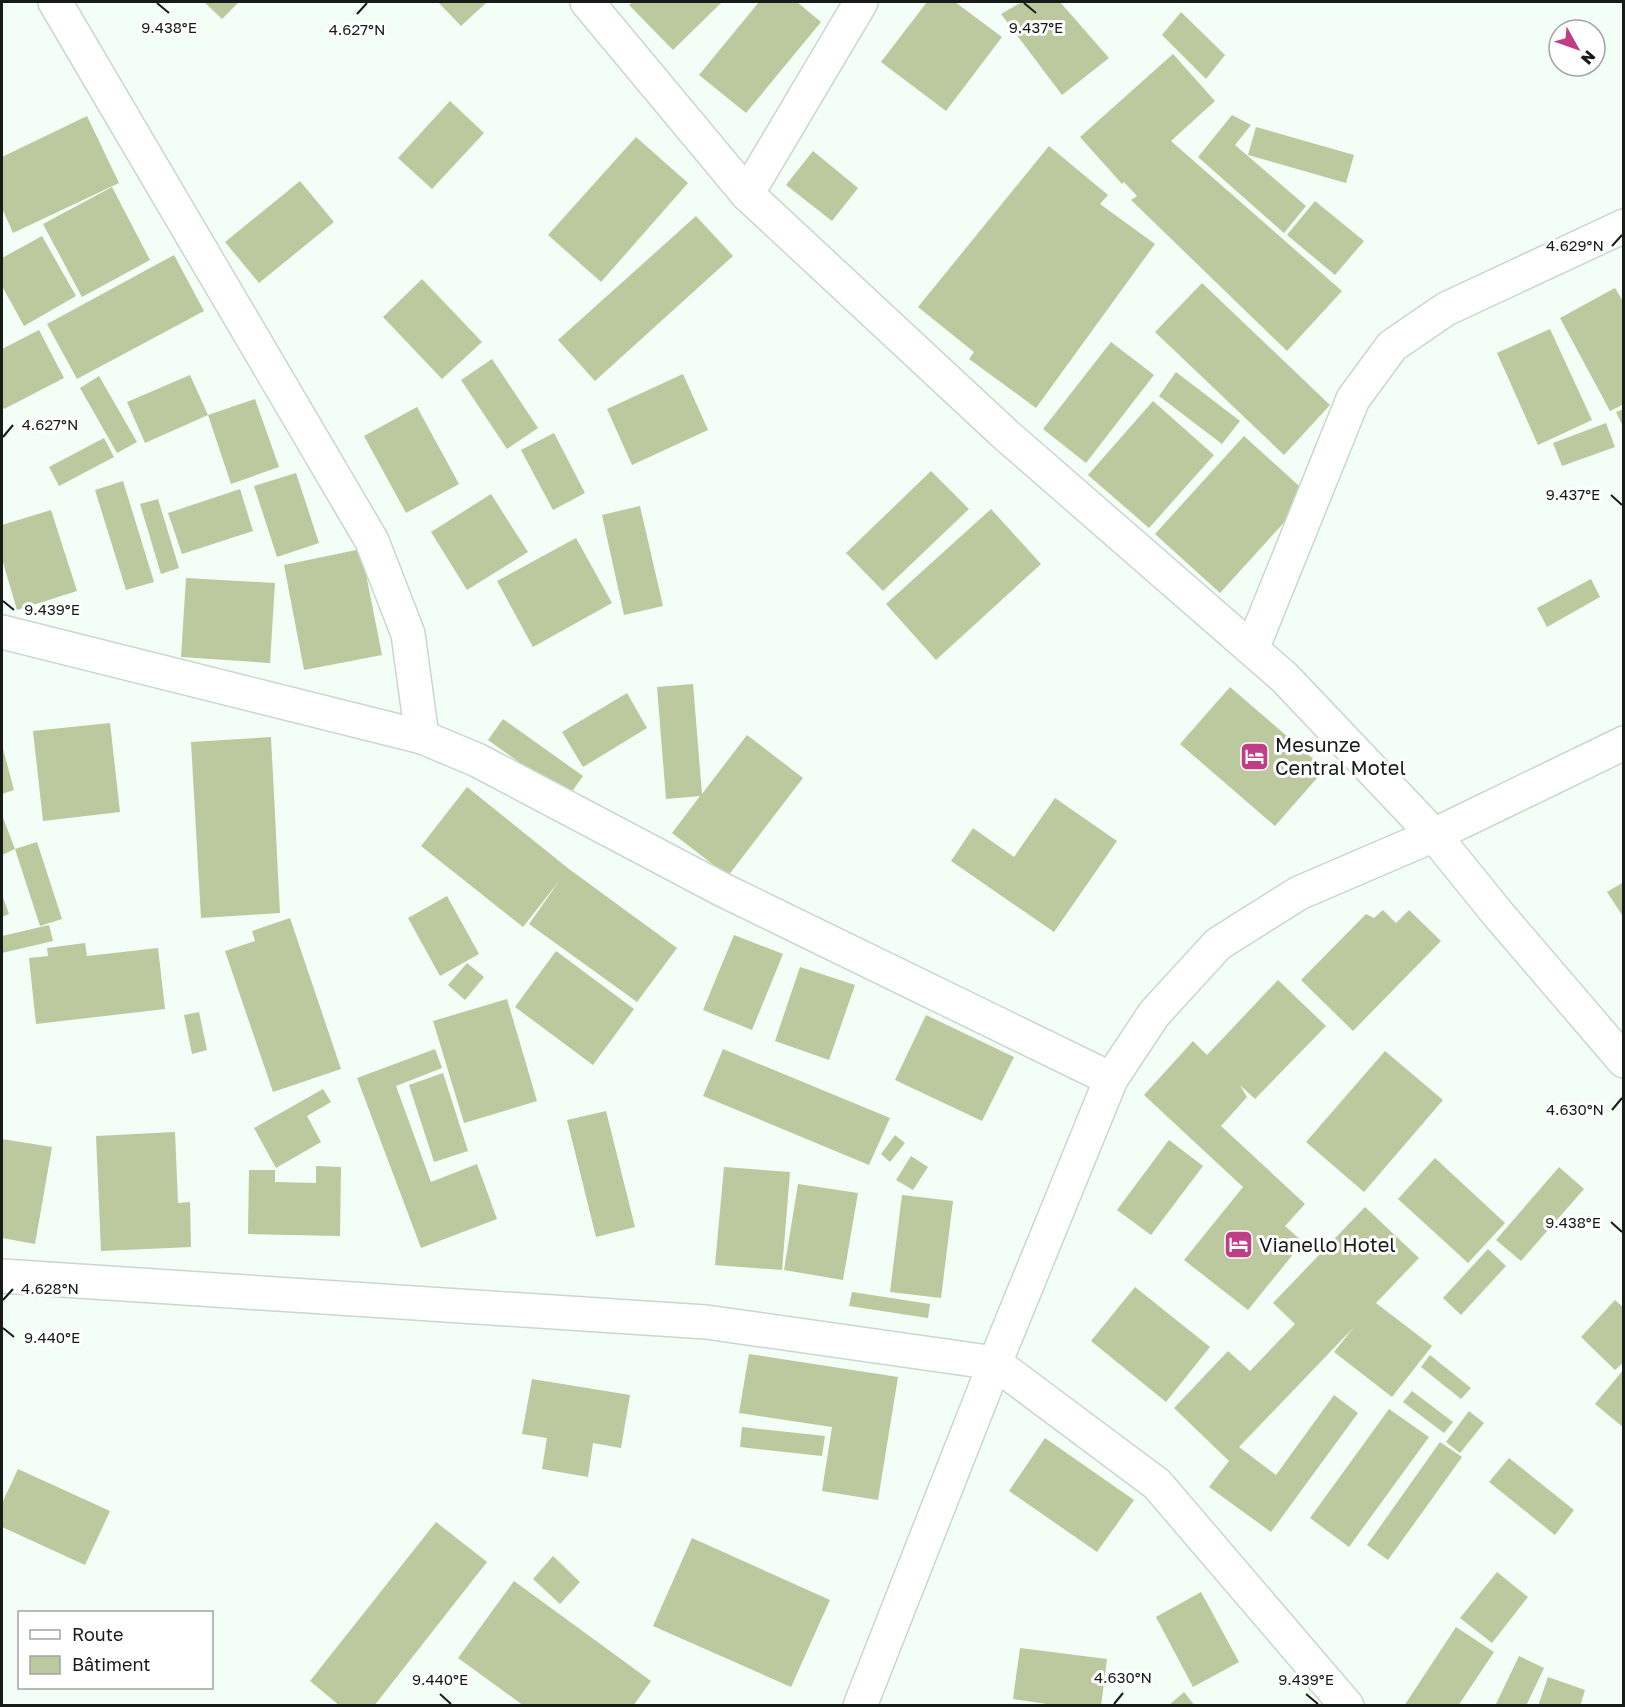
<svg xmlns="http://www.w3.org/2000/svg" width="1625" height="1707" font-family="'Golos Text',sans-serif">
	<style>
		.building { fill: #bcc89d }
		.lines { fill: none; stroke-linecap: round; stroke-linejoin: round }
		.street-casing { stroke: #c9d7cd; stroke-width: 36 }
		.secondary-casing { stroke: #c9d7cd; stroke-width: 36 }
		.street { stroke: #fff; stroke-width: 33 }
		.secondary { stroke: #fff; stroke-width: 33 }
		.ticks { fill: none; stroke: #171c18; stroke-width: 2 }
		.labels { text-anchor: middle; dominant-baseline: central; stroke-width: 6; stroke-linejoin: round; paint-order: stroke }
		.poi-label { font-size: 20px; fill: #171c18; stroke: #fff; text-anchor: start }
		.ticks-label { font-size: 15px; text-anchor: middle; fill: #171c18; stroke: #fff; stroke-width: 6; stroke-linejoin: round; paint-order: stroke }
	</style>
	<rect width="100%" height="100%" fill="#f3fef6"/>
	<!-- building -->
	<g class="building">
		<polygon points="204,2 239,2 222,19"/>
		<polygon points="438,2 487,2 461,26"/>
		<polygon points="633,2 722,2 673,50 629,5"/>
		<polygon points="759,2 797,2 821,22 746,113 699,75"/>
		<polygon points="927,2 955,2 1002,37 946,111 881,62"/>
		<polygon points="1022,2 1060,2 1109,58 1062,95 1001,14"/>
		<polygon points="1181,12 1225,55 1206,79 1162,35"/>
		<polygon points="1173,54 1215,101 1171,141 1342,291 1287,351 1131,200 1137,196 1124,182 1122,184 1080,137"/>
		<polygon points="450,101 484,133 432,189 398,158"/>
		<polygon points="1232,115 1251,125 1235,145 1306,206 1284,233 1198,157"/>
		<polygon points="87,116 119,183 13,233 2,208 2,157"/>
		<polygon points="1256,127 1354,155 1346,183 1248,155"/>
		<polygon points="636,137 688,183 601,282 548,235"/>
		<polygon points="1049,146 1108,195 1100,204 1155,244 1036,408 969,359 974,352 918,307"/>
		<polygon points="813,151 858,188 832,221 786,185"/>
		<polygon points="300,181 334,222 259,283 225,242"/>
		<polygon points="112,187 150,260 82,297 43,224"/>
		<polygon points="1315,201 1364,241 1335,275 1287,235"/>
		<polygon points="696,216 733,256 595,381 558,340"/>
		<polygon points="42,236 76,296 24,326 2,286 2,258"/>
		<polygon points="174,255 204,311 77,379 47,324"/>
		<polygon points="422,279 482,342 442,379 383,317"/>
		<polygon points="1202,283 1330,405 1284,455 1155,332"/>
		<polygon points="1615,288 1624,303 1624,404 1610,411 1560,318"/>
		<polygon points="1550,329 1592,420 1538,445 1497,353"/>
		<polygon points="39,330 64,378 4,409 2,405 2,349"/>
		<polygon points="1111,342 1154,375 1086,463 1043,429"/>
		<polygon points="492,359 538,428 507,449 461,380"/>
		<polygon points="1176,372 1240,421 1222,444 1159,396"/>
		<polygon points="683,374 708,430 632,465 607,409"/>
		<polygon points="190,375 208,415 255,399 279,467 231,484 208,415 145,443 127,402"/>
		<polygon points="99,376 137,442 117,453 80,388"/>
		<polygon points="1153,401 1214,455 1149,528 1088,475"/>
		<polygon points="417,407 459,484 406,513 364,436"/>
		<polygon points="1624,409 1624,429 1616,412"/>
		<polygon points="1606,423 1615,447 1562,466 1553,443"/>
		<polygon points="554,433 585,493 553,510 521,450"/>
		<polygon points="1244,436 1309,495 1220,593 1155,534"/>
		<polygon points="104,438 114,457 59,486 49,467"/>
		<polygon points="931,471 969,509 883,591 846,553"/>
		<polygon points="296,473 319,543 277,557 254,486"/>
		<polygon points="123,481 154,582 126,590 95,490"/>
		<polygon points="240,489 253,531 182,554 168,513"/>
		<polygon points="491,494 528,552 467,590 431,532"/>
		<polygon points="158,499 179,568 161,574 140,504"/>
		<polygon points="640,506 663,606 624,615 602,515"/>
		<polygon points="991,509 1041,564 936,660 886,604"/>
		<polygon points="51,510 77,591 17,610 2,559 2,525"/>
		<polygon points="576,538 612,603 533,647 497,581"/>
		<polygon points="361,549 382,655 304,670 284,565"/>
		<polygon points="186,578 275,583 270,663 181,657"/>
		<polygon points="1591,579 1600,597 1547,627 1537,608"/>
		<polygon points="693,684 702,794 747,735 803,778 728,876 672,833 700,796 666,799 657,687"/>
		<polygon points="1230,687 1325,769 1275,826 1180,744"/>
		<polygon points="627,693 647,728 583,767 562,732"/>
		<polygon points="503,719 583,776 568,797 488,740"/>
		<polygon points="110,723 120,812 43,821 33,731"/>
		<polygon points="271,737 280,913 201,918 191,742"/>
		<polygon points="2,745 14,790 2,794"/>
		<polygon points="467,787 569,869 677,948 637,1002 529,924 560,880 523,927 421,846"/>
		<polygon points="1055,798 1117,841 1054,932 951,861 973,828 1014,857"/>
		<polygon points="2,815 15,849 2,855"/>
		<polygon points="37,842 62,919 40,926 15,849"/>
		<polygon points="1624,882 1624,918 1607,892"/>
		<polygon points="2,895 9,914 2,917"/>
		<polygon points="447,896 479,954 440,976 408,918"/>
		<polygon points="1383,910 1396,923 1409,910 1441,941 1353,1031 1301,980 1366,914 1374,918"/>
		<polygon points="290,918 341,1069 273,1092 225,951 255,941 252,931"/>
		<polygon points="49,925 53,941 2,953 2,936"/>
		<polygon points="734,935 783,954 752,1030 703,1010"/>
		<polygon points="85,943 87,956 158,948 165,1009 36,1024 29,958 48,956 47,948"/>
		<polygon points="556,951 634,1009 593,1065 515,1007"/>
		<polygon points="467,963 484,977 465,1000 448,985"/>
		<polygon points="800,967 855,985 829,1060 775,1041"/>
		<polygon points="1278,980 1326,1026 1255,1099 1240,1085 1247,1097 1221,1126 1305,1204 1285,1226 1303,1242 1248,1310 1184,1260 1243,1187 1144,1095 1193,1041 1207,1055"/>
		<polygon points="507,999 537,1101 464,1123 433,1021"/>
		<polygon points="199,1012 207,1050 192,1054 184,1015"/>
		<polygon points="926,1015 1014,1057 982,1121 895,1080"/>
		<polygon points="435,1049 442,1068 396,1086 431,1182 477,1164 497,1219 421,1248 357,1078"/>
		<polygon points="723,1049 890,1118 869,1165 703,1096"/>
		<polygon points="1385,1051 1443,1100 1364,1192 1306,1142"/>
		<polygon points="443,1073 468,1151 434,1162 409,1085"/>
		<polygon points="323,1089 331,1102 307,1116 321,1142 276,1168 254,1128"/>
		<polygon points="606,1111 635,1227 596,1237 567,1120"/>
		<polygon points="175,1132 178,1203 190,1202 191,1247 101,1251 96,1136"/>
		<polygon points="895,1135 905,1143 890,1162 881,1154"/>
		<polygon points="2,1139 52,1147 35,1244 2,1238"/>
		<polygon points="1169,1140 1203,1166 1151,1235 1117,1210"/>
		<polygon points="911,1156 928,1167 913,1190 896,1180"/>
		<polygon points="1435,1158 1505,1223 1468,1263 1398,1199"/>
		<polygon points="316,1166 341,1167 340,1236 248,1234 249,1170 275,1170 275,1182 316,1183"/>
		<polygon points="724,1167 790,1172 782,1270 715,1265"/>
		<polygon points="1559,1167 1584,1189 1521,1261 1496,1240"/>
		<polygon points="798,1184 858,1193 843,1280 784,1270"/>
		<polygon points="902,1195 953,1201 941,1298 890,1292"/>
		<polygon points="1365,1207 1419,1258 1376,1303 1432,1346 1392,1397 1334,1352 1354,1327 1239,1447 1276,1475 1334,1395 1358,1413 1271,1532 1209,1487 1229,1461 1174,1408 1228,1351 1250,1371 1295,1324 1273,1303"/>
		<polygon points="1488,1249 1506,1266 1461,1315 1443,1298"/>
		<polygon points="1135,1287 1210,1347 1166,1402 1091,1341"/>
		<polygon points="852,1292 930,1304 928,1318 849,1306"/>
		<polygon points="1615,1300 1624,1308 1624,1362 1615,1370 1581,1337"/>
		<polygon points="749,1354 898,1377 878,1500 822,1491 832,1427 739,1413"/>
		<polygon points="1430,1355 1471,1388 1461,1399 1421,1367"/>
		<polygon points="1624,1369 1624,1428 1595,1404"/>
		<polygon points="532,1379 630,1395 621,1448 593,1443 588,1477 542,1469 547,1438 522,1434"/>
		<polygon points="1412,1391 1453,1422 1444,1433 1403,1402"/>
		<polygon points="1389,1409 1429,1437 1349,1547 1310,1518"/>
		<polygon points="1469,1411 1484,1423 1460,1453 1446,1442"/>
		<polygon points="742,1427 825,1436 822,1456 740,1447"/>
		<polygon points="1045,1438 1134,1500 1097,1552 1009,1491"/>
		<polygon points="1440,1442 1462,1457 1388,1560 1367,1545"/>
		<polygon points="1509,1458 1574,1510 1555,1535 1489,1482"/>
		<polygon points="18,1469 110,1511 85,1565 2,1527 2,1503"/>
		<polygon points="436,1522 487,1562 374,1706 340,1706 310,1681"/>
		<polygon points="692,1538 830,1600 791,1687 653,1626"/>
		<polygon points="553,1556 580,1582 560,1604 533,1579"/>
		<polygon points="1497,1572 1528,1597 1492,1643 1460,1618"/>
		<polygon points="514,1581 651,1681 633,1706 524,1706 458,1658"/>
		<polygon points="1201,1592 1239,1662 1193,1687 1156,1617"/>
		<polygon points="1456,1627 1494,1652 1458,1706 1404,1706"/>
		<polygon points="1020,1648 1107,1659 1101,1706 1061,1706 1013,1699"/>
		<polygon points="1519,1656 1544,1668 1526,1706 1495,1706"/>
		<polygon points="1548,1677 1585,1690 1580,1706 1538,1706"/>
		<polygon points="1184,1692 1195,1706 1168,1706"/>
	</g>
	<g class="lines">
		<defs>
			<g id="street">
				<polyline points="55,2 372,541 408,634 422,737"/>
				<polyline points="587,2 747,194 1006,435 1284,677 1434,835"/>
				<polyline points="747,194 861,2"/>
				<polyline points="2,632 422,737 477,760 723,890 1111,1079"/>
				<polyline points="1252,649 1353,399 1392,346 1446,309 1624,226"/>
				<polyline points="2,1276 706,1322 995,1363 1157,1484 1347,1706"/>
			</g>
			<g id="secondary">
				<polyline points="1434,835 1498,914 1624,1061"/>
				<polyline points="860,1706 995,1363 1111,1079 1154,1014 1218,944 1299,893 1434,835 1624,743"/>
			</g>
		</defs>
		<!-- street casing -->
		<use href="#street" class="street-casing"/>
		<!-- secondary casing -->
		<use href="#secondary" class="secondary-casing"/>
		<!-- street -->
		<use href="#street" class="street"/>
		<!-- secondary -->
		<use href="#secondary" class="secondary"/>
	</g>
	<!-- ticks -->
	<path class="ticks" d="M157,3L169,13M1024,3L1036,13M357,14L367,3M1612,246L1622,235M3,437L13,425M1611,495L1622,505M3,601L14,610M1612,1110L1622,1098M1611,1222L1622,1232M3,1300L13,1289M3,1328L14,1337M440,1694L451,1704M1306,1694L1318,1704M1114,1704L1123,1693"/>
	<!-- icons -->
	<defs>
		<symbol id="hotel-square" viewBox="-11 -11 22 22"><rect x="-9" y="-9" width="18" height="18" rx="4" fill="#c03e85" stroke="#fff"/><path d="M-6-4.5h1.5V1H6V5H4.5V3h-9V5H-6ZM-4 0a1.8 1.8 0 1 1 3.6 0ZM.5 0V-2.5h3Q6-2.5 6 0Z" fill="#fff"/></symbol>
	</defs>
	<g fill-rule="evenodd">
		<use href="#hotel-square" x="1238" y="740" width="33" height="33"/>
		<use href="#hotel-square" x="1222" y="1228" width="33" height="33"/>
	</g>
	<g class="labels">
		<!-- poi labels -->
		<g class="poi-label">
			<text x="1275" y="744">Mesunze<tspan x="1275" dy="23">Central Motel</tspan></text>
			<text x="1259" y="1244">Vianello Hotel</text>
		</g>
	</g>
	<g class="ticks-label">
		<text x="169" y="33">9.438°E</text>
		<text x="1036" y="33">9.437°E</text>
		<text x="357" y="35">4.627°N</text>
		<text x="1575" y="251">4.629°N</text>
		<text x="50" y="430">4.627°N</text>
		<text x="1573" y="500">9.437°E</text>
		<text x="52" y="615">9.439°E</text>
		<text x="1575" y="1115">4.630°N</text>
		<text x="1573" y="1228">9.438°E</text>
		<text x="50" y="1294">4.628°N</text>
		<text x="52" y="1343">9.440°E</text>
		<text x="1123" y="1683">4.630°N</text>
		<text x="440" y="1685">9.440°E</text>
		<text x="1306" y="1685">9.439°E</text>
	</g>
	<!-- border -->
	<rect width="1625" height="1707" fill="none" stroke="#171c18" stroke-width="6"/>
	<!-- legend -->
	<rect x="18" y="1611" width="195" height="78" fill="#ffffff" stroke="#a2a4a3" stroke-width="1.5"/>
	<rect x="30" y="1630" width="30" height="9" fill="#ffffff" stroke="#a2a4a3" stroke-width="1.5"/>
	<text x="72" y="1641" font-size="18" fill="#171c18">Route</text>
	<rect x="30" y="1656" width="30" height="18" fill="#bcc89d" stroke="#a2a4a3" stroke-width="1.5"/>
	<text x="72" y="1671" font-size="18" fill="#171c18">Bâtiment</text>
	<!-- north arrow -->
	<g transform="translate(1577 48) rotate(130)"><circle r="28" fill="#ffffff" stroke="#a2a4a3" stroke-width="1.5"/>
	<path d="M0-4.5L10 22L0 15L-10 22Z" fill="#c03e85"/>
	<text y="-9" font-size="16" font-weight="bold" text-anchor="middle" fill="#171c18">N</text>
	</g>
</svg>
